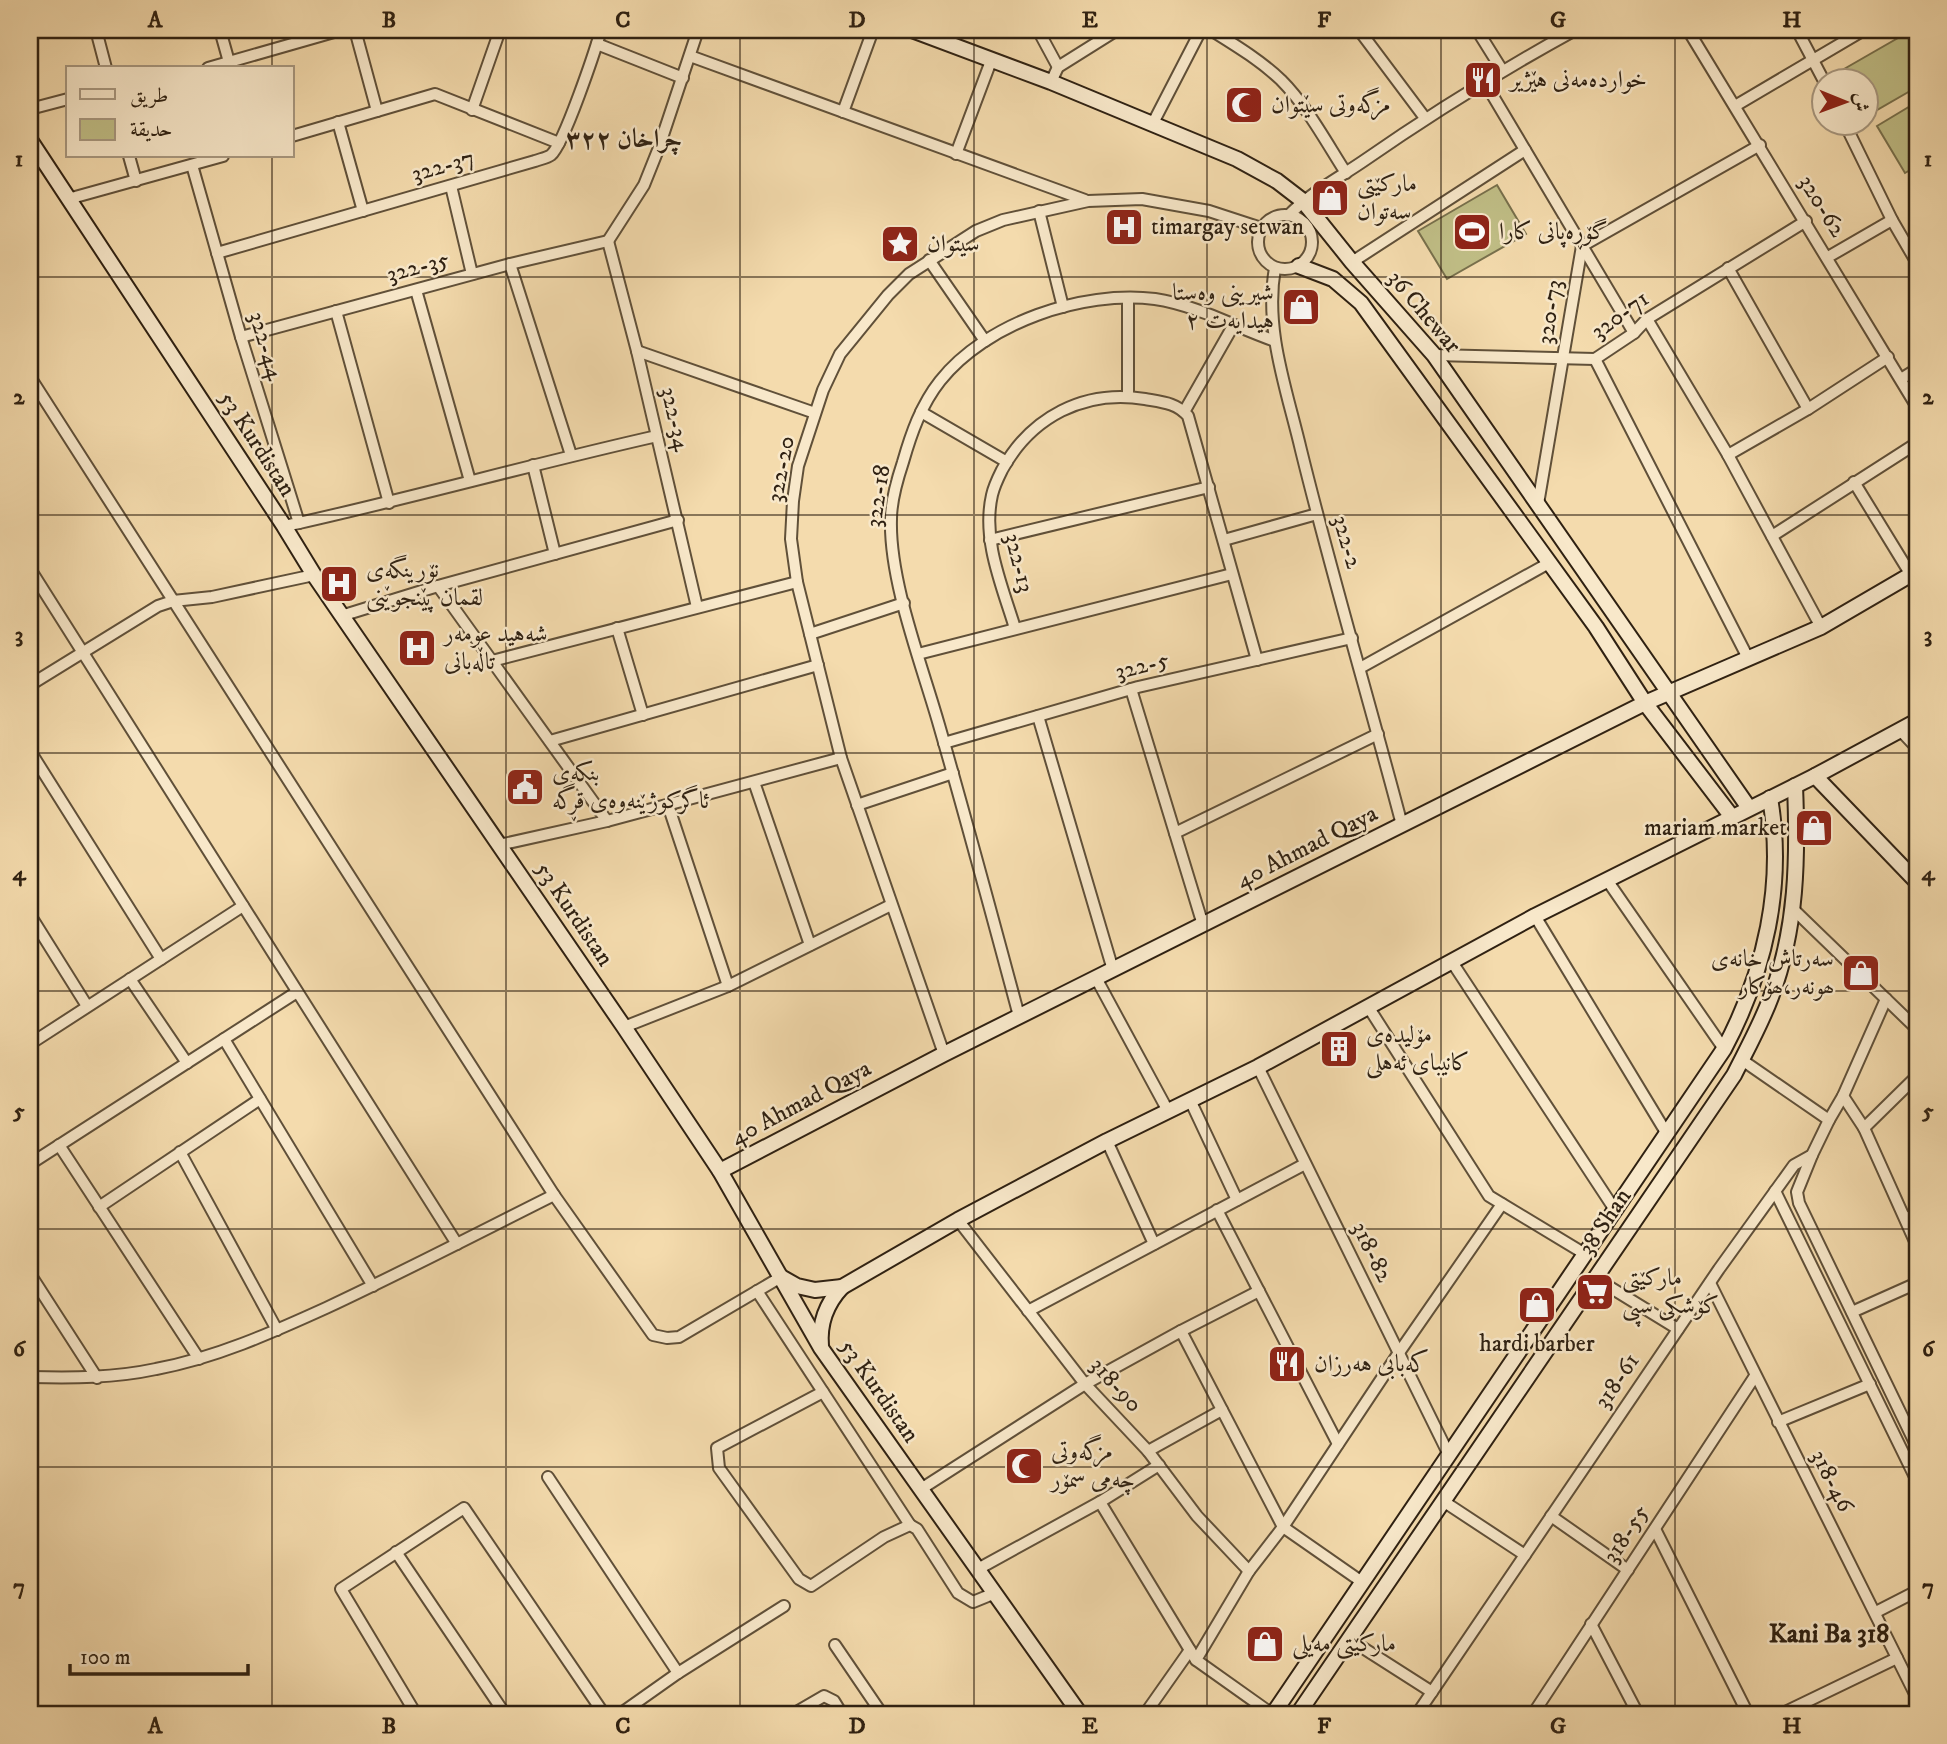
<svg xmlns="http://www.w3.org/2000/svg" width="1947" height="1744" font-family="'IM FELL DW Pica',Amiri,serif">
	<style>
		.green { fill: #c0be86; stroke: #78704c; stroke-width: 2 }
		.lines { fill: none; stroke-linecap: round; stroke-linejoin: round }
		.street-casing { stroke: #605039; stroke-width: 14 }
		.secondary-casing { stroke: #2f2112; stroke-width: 18 }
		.street { stroke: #f8e8ca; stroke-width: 10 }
		.secondary { stroke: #f8e8ca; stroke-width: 14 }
		.grid { fill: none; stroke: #2f2112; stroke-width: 2; stroke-opacity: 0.55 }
		.labels { text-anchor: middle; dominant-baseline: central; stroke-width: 5; stroke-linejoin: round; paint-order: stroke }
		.poi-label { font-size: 24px; fill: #2f2112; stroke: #f8e8ca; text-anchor: start }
		.street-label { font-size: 24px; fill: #2f2112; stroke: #f8e8ca }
		.neighbourhood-label { font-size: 26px; font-weight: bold; fill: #2f2112; stroke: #f8e8ca }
		.neatline { fill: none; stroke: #2f2112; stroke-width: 2.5 }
		.grid-label { font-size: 23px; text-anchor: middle; font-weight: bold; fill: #2f2112 }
	</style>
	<rect width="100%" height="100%" fill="#f4dbad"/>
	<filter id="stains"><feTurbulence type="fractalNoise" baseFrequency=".00286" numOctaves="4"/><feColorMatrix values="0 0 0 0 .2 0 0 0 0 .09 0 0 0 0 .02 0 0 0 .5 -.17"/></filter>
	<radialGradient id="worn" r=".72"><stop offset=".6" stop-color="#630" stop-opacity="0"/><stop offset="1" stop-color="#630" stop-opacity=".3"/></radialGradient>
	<!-- green -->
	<g class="green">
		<polygon points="1912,30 1917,30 1917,87 1870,114 1867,108 1867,80 1851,80 1844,69"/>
		<polygon points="1917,102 1917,166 1905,173 1877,126"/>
		<polygon points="1497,185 1526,234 1447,279 1418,231"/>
	</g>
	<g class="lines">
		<defs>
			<g id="street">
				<polyline points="96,30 106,68"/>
				<polyline points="220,30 229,62"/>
				<polyline points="355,30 377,111"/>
				<polyline points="1038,30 1058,67"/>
				<path d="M1211,30C1235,45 1260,60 1281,80C1307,106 1326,142 1346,173"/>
				<polyline points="1359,30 1425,118"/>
				<polyline points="1477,30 1502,70"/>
				<polyline points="1688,30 1917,407"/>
				<polyline points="1797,30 1825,83"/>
				<polyline points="597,44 683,78"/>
				<polyline points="690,56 1085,200"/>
				<polyline points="208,68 341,30"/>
				<polyline points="1484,81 1634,333"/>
				<polyline points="1051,82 1058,67 1117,30"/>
				<polyline points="1735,106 1864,30"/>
				<polyline points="30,109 68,99"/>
				<polyline points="472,110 500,30"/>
				<polyline points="843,112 873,30"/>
				<polyline points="338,122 363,211"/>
				<polyline points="1844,122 1892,220 1917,263"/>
				<polyline points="1153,123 1201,30"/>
				<polyline points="292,136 435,94 559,143"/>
				<polyline points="956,154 991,61"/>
				<polyline points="129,156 136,181"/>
				<polyline points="192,165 241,337 299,523 284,526"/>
				<polyline points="451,186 472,274"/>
				<polyline points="68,199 223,156"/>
				<polyline points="1039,211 1063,307"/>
				<circle cx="1285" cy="242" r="27"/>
				<path d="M1289,215C1310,193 1337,179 1362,162C1431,114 1502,70 1575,30"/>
				<polyline points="608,241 637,351 697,607"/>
				<polyline points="608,241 644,185 658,150 698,30"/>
				<path d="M217,253L535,161C540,159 547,158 551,155C564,144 595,51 601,30"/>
				<polyline points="1828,257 1892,220"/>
				<polyline points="929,260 985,341"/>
				<polyline points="1352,262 1525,150"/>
				<polyline points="510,264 571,455"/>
				<path d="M1275,268C1264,330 1287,390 1301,450C1332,576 1369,700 1402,825"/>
				<polyline points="1728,268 1808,409"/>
				<polyline points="416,290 470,481"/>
				<polyline points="1128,299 1128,397"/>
				<polyline points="336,311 389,503"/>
				<polyline points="1647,319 1728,455 1821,627"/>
				<polyline points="241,337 510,264 608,241"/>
				<polyline points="637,351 815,413"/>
				<polyline points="1434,355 1595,359 1634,333 1647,319 1806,221"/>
				<polyline points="1595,359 1748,658"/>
				<polyline points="30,377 554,1195 653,1335 667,1338 679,1337 781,1277"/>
				<polyline points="1901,379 1917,369"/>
				<polyline points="921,412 1007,462"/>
				<polyline points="1184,412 1233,326"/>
				<polyline points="1728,455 1808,409 1888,357"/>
				<polyline points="533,465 555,554"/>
				<polyline points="1854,482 1911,575"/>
				<polyline points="1538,504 1582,246 1760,145"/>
				<path d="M299,523C419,496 537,463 657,436"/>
				<polyline points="1772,536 1917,443"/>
				<polyline points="990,540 1209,487"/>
				<polyline points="1224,540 1317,514"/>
				<polyline points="30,569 457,1244"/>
				<polyline points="438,586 607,821"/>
				<polyline points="341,616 438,586 678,520"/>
				<polyline points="617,628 643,715"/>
				<path d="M1013,629L1014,625C1001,583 982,539 992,495C994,486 998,478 1002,470C1031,417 1084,389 1145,399C1162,402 1177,403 1188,416L1257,660"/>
				<polyline points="810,634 904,603"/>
				<polyline points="918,654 1232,574"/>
				<polyline points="492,661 797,582"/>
				<polyline points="1360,668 1549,563"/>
				<polyline points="30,685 158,606 173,601 212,597 314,575"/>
				<polyline points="1131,689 1203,925"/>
				<polyline points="1038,716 1113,970"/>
				<polyline points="1901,731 1917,748"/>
				<polyline points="550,741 818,665"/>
				<polyline points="944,743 1138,687 1352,638"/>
				<polyline points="30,751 161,959"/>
				<polyline points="754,782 810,945"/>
				<polyline points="668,805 728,986"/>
				<polyline points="857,805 953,773"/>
				<polyline points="1175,833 1378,734"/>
				<polyline points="499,845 607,821 841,758"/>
				<polyline points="1607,880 1724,1049"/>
				<polyline points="1793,909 1917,1029"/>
				<polyline points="30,915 87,1006"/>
				<polyline points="1535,916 1667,1134"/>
				<polyline points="1452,962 1615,1210"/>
				<polyline points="1096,978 1168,1111"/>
				<polyline points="130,979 187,1063"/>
				<polyline points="1369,1008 1489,1196 1585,1254"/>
				<path d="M1019,1016C993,919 967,822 939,725C922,665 889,581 891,519C891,500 897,480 903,462C911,434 921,405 940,381C986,323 1082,290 1155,299C1196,305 1235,327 1275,341"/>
				<polyline points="624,1027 728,986 891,905"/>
				<polyline points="224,1039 373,1286"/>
				<polyline points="30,1044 243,906"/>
				<polyline points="944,1054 841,758 797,582 791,539 793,501 798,466 823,390 840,354 888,295 909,274 976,231 1003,220 1088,201 1142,199 1209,211 1261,228"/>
				<polyline points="1742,1060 1829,1120"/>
				<polyline points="1258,1067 1449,1455"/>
				<polyline points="1843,1096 1864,1128 1917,1246"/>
				<polyline points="1190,1100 1237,1200"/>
				<polyline points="1864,1128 1917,1076"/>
				<polyline points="1107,1141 1154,1244"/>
				<polyline points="59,1145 199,1359"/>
				<polyline points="180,1152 277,1330"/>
				<polyline points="1812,1155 1797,1192 1799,1203 1917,1447"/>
				<polyline points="30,1164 297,992"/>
				<polyline points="1775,1191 1917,1481"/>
				<polyline points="99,1207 260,1099"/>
				<polyline points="1217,1210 1338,1444"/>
				<polyline points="958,1220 1085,1384 1148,1451 1197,1516 1249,1571"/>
				<polyline points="1907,1220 1917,1209"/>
				<polyline points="30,1274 97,1378"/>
				<polyline points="1595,1278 1678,1329"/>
				<polyline points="1710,1283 1917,1698"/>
				<polyline points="757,1291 910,1525"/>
				<polyline points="1028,1311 1305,1164"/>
				<polyline points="1852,1312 1917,1283"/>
				<polyline points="1181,1331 1283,1527 1362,1582"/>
				<path d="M30,1377C73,1378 114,1378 156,1369C215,1358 271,1333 326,1308C403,1272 478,1233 554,1195"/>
				<polyline points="823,1392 717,1448 719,1468 799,1579 811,1586 884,1537 910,1525 917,1529 958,1593 973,1602 995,1593"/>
				<polyline points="1778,1422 1870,1384"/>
				<polyline points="1148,1451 1222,1410"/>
				<polyline points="548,1477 678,1673"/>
				<polyline points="921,1489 1085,1384 1181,1331 1259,1291"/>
				<polyline points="1443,1501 1525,1555"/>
				<polyline points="1100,1502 1196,1660"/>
				<polyline points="1551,1516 1628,1570"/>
				<polyline points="1655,1529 1748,1714"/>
				<polyline points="396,1552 505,1714"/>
				<polyline points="978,1569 1100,1502 1159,1465"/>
				<polyline points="1876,1612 1917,1591"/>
				<polyline points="1591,1624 1638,1714"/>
				<polyline points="1349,1639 1432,1692"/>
				<polyline points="835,1645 882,1714"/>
				<polyline points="416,1714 341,1589 464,1508 604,1714"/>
				<polyline points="620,1714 678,1673 784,1606"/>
				<polyline points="793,1714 824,1696 834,1701 842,1714"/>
				<polyline points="1145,1714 1190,1650"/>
				<polyline points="1272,1714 1196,1660 1249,1571 1283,1527 1398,1354 1502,1204"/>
				<polyline points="1417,1714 1719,1269 1794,1165 1812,1155 1829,1120 1843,1096 1886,999"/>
				<polyline points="1533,1714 1755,1376"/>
				<polyline points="1781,1714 1897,1658"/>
			</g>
			<g id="secondary">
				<polyline points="912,30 1051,82 1237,159 1277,181 1303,201 1352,262 1434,355 1749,808"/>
				<polyline points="30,140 284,526 314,575 624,1027 720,1171 821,1348 1080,1714"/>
				<polyline points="1299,266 1333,279 1361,303 1596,627 1645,703 1732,817"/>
				<polyline points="1815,776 1917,882"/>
				<polyline points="720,1171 944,1054 1645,703 1821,627 1917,571"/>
				<polyline points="781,1277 797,1286 815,1290 842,1287 958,1220 1107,1141 1258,1067 1535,916 1815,776 1917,721"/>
				<path d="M821,1346C819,1323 827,1303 842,1287"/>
				<path d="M1273,1714L1724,1049C1765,972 1785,885 1770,798"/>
				<path d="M1298,1714L1734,1075C1747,1049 1761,1024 1771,997C1797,929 1798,858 1795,786"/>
			</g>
		</defs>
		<!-- street casing -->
		<use href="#street" class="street-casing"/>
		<!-- secondary casing -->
		<use href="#secondary" class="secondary-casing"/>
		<!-- street -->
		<use href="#street" class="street"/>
		<!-- secondary -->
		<use href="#secondary" class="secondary"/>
	</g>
	<!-- grid -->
	<path class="grid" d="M272,30V68M506,30V1714M740,30V1714M974,30V1714M1207,30V1714M1441,30V1714M1675,30V1714M272,156V1714M30,277H1917M30,515H1917M30,753H1917M30,991H1917M30,1229H1917M30,1467H1917"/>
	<!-- icons -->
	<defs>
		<symbol id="restaurant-square" viewBox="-11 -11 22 22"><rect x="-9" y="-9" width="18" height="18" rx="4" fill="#8f2418" stroke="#f8e8ca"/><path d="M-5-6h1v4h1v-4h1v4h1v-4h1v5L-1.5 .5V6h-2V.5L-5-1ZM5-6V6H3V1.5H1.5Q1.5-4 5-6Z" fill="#fff"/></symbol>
		<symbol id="mosque-square" viewBox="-11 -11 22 22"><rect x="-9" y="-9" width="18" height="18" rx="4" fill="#8f2418" stroke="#f8e8ca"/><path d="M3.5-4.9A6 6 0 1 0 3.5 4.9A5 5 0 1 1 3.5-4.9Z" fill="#fff"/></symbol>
		<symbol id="shop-square" viewBox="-11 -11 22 22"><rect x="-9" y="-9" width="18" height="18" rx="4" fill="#8f2418" stroke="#f8e8ca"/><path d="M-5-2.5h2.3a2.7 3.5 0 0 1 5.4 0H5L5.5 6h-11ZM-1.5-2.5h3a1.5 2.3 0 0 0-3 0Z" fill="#fff"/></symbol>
		<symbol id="hospital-square" viewBox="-11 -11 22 22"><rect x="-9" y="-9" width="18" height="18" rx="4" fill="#8f2418" stroke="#f8e8ca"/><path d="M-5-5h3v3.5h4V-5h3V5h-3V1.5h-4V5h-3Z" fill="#fff"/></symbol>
		<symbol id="stadium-square" viewBox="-11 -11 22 22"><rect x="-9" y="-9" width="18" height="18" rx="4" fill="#8f2418" stroke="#f8e8ca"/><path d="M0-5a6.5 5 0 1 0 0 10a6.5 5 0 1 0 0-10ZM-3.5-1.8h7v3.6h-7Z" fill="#fff"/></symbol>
		<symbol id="sight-square" viewBox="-11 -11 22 22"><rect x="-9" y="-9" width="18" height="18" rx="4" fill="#8f2418" stroke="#f8e8ca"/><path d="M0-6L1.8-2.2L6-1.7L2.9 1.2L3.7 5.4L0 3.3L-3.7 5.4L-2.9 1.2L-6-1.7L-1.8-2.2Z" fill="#fff"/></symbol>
		<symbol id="civic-square" viewBox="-11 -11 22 22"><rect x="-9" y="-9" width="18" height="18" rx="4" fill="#8f2418" stroke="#f8e8ca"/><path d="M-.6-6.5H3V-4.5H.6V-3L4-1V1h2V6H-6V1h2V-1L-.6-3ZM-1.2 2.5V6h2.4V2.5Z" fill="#fff"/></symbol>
		<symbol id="building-square" viewBox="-11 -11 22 22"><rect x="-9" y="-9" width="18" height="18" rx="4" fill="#8f2418" stroke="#f8e8ca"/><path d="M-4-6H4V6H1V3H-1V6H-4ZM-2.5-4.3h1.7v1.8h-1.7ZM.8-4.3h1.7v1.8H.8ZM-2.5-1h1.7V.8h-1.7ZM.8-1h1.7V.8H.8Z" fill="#fff"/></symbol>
		<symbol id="supermarket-square" viewBox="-11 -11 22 22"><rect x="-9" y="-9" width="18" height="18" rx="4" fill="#8f2418" stroke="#f8e8ca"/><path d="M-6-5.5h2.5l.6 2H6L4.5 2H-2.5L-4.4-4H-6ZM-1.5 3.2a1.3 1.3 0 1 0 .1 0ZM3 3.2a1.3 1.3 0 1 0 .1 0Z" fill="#fff"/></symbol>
	</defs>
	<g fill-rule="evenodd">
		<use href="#restaurant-square" x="1461" y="58" width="44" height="44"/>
		<use href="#mosque-square" x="1222" y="83" width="44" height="44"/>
		<use href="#shop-square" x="1308" y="176" width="44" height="44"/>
		<use href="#hospital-square" x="1102" y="205" width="44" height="44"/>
		<use href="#stadium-square" x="1450" y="210" width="44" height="44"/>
		<use href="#sight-square" x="878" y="222" width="44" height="44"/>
		<use href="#shop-square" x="1279" y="285" width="44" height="44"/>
		<use href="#hospital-square" x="317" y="562" width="44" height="44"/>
		<use href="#hospital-square" x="395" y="626" width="44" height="44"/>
		<use href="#civic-square" x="503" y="765" width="44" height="44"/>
		<use href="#shop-square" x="1792" y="806" width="44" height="44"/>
		<use href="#shop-square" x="1839" y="951" width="44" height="44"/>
		<use href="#building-square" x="1317" y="1027" width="44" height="44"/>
		<use href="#supermarket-square" x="1573" y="1270" width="44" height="44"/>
		<use href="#shop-square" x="1515" y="1283" width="44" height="44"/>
		<use href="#restaurant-square" x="1265" y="1342" width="44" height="44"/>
		<use href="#mosque-square" x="1002" y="1444" width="44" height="44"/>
		<use href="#shop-square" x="1243" y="1622" width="44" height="44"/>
	</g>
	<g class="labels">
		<!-- poi labels -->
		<g class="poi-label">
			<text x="1510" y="80">خواردەمەنی هێژیر</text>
			<text x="1271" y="105">مزگەوتی سێتوان</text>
			<text x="1357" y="184">مارکێتی<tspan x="1357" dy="28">سەتوان</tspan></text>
			<text x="1151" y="227">timargay setwan</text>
			<text x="1499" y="232">گۆڕەپانی کارا</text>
			<text x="927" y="244">سيتوان</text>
			<text x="1274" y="293" text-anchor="end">شیرینی وەستا<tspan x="1274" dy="28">هیدایەت ٢</tspan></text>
			<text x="366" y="570">نۆرینگەی<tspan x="366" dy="28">لقمان پێنجوێنی</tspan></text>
			<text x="444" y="634">شەهید عومەر<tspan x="444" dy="28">تاڵەبانی</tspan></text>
			<text x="552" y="773">بنکەی<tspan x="552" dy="28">ئاگرکوژێنەوەی قڕگە</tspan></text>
			<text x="1787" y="828" text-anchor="end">mariam market</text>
			<text x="1834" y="959" text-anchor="end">سەرتاش خانەی<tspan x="1834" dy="28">ھونەر،ھۆکار</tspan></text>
			<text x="1366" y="1035">مۆلیدەی<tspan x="1366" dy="28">کانیبای ئەهلی</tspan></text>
			<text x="1622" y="1278">مارکێتی<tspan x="1622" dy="28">کۆشکی سپی</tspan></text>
			<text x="1537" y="1344" text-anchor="middle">hardi barber</text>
			<text x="1314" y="1364">کەبابی هەرزان</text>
			<text x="1051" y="1452">مزگەوتی<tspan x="1051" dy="28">چەمی سمۆر</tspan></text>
			<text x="1292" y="1644">مارکێتی مەیلی</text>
		</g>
		<!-- street labels -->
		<g class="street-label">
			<text transform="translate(443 166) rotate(-16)">322-37</text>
			<text transform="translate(1822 206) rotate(58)">320-62</text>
			<text transform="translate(418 267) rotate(-15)">322-35</text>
			<text transform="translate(1424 312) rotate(50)">36 Chewar</text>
			<text transform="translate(1550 312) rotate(-81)">320-73</text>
			<text transform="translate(1620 315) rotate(-36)">320-71</text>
			<text transform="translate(266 346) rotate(73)">322-44</text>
			<text transform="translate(675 419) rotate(77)">322-34</text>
			<text transform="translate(257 444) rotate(57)">53 Kurdistan</text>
			<text transform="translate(781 469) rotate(-79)">322-20</text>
			<text transform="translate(878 496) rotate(-82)">322-18</text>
			<text transform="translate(1347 542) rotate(74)">322-2</text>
			<text transform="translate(1019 563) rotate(76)">322-13</text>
			<text transform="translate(1142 666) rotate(-14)">322-5</text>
			<text transform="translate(1307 847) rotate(-27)">40 Ahmad Qaya</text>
			<text transform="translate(574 914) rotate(56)">53 Kurdistan</text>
			<text transform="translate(801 1103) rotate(-28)">40 Ahmad Qaya</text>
			<text transform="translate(1605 1222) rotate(-56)">38 Shan</text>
			<text transform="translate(1372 1252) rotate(64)">318-82</text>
			<text transform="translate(1617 1381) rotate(-56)">318-61</text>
			<text transform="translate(1116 1385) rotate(48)">318-90</text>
			<text transform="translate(879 1391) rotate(55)">53 Kurdistan</text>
			<text transform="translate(1832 1481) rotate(63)">318-46</text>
			<text transform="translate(1626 1534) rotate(-57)">318-55</text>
		</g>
		<!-- neighbourhood labels -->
		<g class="neighbourhood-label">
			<text x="624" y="139">چراخان ٣٢٢</text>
			<text x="1829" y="1634">Kani Ba 318</text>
		</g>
	</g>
	<!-- margin -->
	<rect width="1947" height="1744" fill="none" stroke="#f4dbad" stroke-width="77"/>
	<!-- legend -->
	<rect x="66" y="66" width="228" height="91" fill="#f8e8ca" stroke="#a89880" stroke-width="2"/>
	<rect x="80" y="89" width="35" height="10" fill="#f8e8ca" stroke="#a89880" stroke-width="2"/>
	<text x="130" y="102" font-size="21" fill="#2f2112">طريق</text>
	<rect x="80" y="119" width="35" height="21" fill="#c0be86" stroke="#a89880" stroke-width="2"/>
	<text x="130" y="136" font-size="21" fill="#2f2112">حديقة</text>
	<!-- north arrow -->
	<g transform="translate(1845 102) rotate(91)"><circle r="33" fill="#f8e8ca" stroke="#a89880" stroke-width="2"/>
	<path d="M0-5L12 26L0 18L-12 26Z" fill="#8f2418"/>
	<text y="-10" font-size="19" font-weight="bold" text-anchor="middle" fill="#2f2112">ش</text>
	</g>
	<!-- scale -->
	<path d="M70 1664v10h178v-10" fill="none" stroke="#2f2112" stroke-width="3.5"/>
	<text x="80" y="1664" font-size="21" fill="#2f2112" stroke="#f8e8ca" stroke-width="5" paint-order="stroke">100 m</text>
	<rect x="38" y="38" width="1871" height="1668" class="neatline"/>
	<g class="grid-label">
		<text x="155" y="27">A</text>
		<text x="389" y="27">B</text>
		<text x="623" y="27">C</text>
		<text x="857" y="27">D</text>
		<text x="1090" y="27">E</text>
		<text x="1324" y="27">F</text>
		<text x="1558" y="27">G</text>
		<text x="1792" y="27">H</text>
		<text x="19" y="166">1</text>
		<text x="1928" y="166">1</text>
		<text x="19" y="404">2</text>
		<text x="1928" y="404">2</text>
		<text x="19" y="642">3</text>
		<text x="1928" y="642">3</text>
		<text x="19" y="880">4</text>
		<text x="1928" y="880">4</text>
		<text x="19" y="1118">5</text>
		<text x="1928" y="1118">5</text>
		<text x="19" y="1356">6</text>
		<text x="1928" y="1356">6</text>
		<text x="19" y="1594">7</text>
		<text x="1928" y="1594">7</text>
		<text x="155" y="1733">A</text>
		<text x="389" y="1733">B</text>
		<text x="623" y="1733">C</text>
		<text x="857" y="1733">D</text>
		<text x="1090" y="1733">E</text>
		<text x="1324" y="1733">F</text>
		<text x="1558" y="1733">G</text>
		<text x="1792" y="1733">H</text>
	</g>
	<rect width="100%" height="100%" filter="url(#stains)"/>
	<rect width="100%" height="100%" fill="url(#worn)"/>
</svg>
